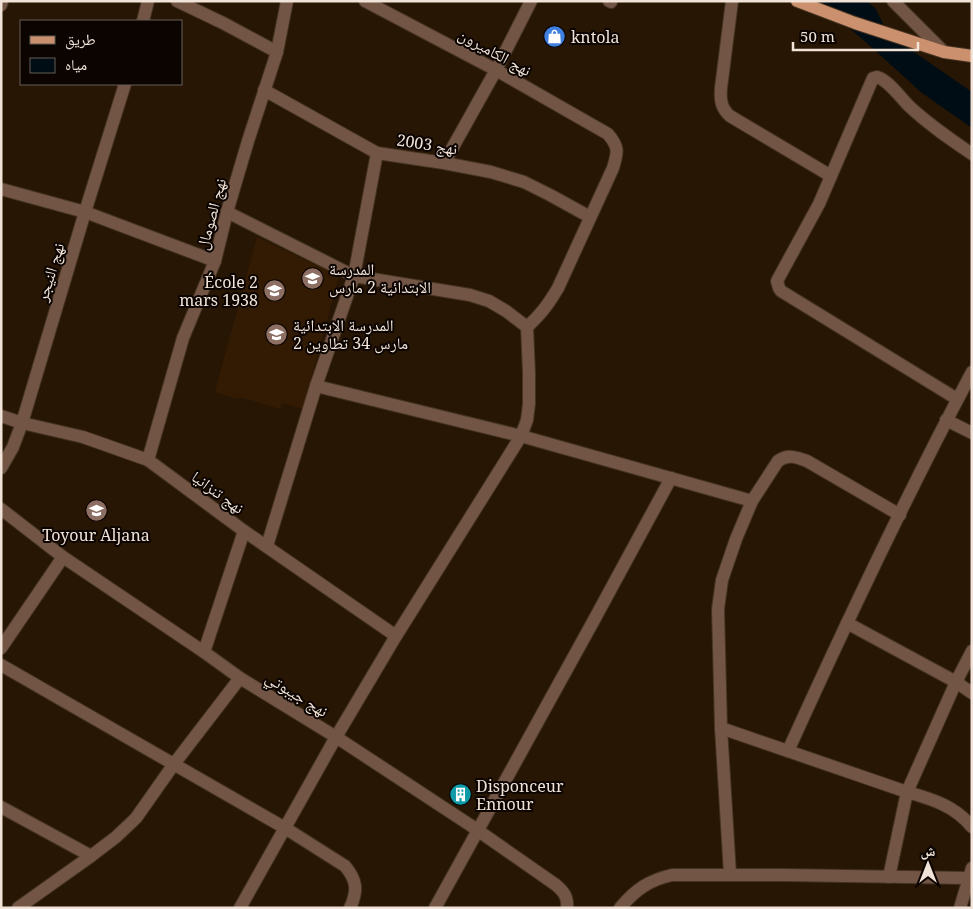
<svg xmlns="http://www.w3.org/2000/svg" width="973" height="909" font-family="'Noto Serif','Noto Naskh Arabic',serif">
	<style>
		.built { fill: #331b03 }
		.water { fill: #000d14 }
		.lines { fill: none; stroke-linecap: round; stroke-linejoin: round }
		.minor-casing { stroke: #432; stroke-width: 14 }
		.major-casing { stroke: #432; stroke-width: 14 }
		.minor { stroke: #725545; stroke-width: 12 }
		.major { stroke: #cb906d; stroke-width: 12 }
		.labels { text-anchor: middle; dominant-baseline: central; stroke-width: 4; stroke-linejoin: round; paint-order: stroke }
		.poi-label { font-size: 16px; fill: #f1e3d8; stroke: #0b0401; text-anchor: start }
		.street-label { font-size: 16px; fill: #f1e3d8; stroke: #0b0401 }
	</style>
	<rect width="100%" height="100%" fill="#281604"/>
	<!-- built -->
	<polygon class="built" points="257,237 339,276 303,409 282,403 280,409 240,397 238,399 215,392"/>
	<!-- water -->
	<polygon class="water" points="816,1 867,1 876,9 888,34 972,92 972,128 922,93 860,37"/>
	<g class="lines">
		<defs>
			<g id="minor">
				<polyline points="177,1 223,23 277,52"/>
				<polyline points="609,1 611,2"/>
				<path d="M732,1L721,88C720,100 721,108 730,116L831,176"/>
				<polyline points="893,1 944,52"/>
				<polyline points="1,5 2,1"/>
				<polyline points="143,21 148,1"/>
				<polyline points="264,90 377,153 444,163 491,172 524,182 550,195 590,217"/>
				<polyline points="444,163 496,70 531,1"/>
				<polyline points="1,189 85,212 215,261"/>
				<path d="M227,212L354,276L470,295L489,301L506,311L527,327C541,314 548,305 558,288L613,168C618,152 619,147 608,134L496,70L365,1"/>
				<polyline points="316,386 521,436 752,501"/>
				<path d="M957,399L781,291L779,288L777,281L819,204L873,78L877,77C888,80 900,97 909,106C928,124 950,139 972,154"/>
				<polyline points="1,416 22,423 83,437 148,460 244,531 396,636"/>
				<polyline points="946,420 972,433"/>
				<polyline points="148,460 183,338 215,261 227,212 248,141 277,52 287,1"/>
				<polyline points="1,468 13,447 22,423 85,212 125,84"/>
				<path d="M1,509L63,557L204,652L240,678L336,737L470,825L556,885C564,892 568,897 567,908"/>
				<polyline points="267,546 316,386 354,276 377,153"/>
				<polyline points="847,623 956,682 972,693"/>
				<polyline points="1,648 63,557"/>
				<polyline points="204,652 244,531"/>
				<path d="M1,665L285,828L345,866C357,880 358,891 350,908"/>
				<path d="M721,728L907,792C932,799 955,806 972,827"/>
				<path d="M788,751C846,623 906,496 972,372"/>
				<polyline points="1,807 91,856"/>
				<path d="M730,874L721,728L718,609L722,580L736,539L752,501L778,461C788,454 796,457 807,461L900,515"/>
				<polyline points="889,877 907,792 956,682 972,651"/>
				<polyline points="18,908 91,856 116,837 136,818 174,764 240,678"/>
				<polyline points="240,908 336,737 396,636 521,436 527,420 529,404 529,373 527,327"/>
				<polyline points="435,908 594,620 671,478"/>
				<path d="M620,908C635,890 649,880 672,875H785L968,878"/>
				<polyline points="960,908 972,868"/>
			</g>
			<polyline id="major" points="797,1 855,23 944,52 972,56"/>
		</defs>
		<!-- minor casing -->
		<use href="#minor" class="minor-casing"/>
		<!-- major casing -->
		<use href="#major" class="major-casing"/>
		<!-- minor -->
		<use href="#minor" class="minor"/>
		<!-- major -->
		<use href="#major" class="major"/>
	</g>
	<!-- icons -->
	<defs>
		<symbol id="shop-disc" viewBox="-11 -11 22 22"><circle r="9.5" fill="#3f7fe0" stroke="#0b0401"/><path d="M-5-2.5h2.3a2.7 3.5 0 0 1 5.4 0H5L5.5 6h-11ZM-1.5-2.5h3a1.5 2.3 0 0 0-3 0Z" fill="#fff"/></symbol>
		<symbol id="school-disc" viewBox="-11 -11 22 22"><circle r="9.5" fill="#8d6e63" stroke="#0b0401"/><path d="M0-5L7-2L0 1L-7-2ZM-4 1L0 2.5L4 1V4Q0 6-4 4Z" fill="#fff"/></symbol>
		<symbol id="building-disc" viewBox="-11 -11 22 22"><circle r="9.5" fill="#0f9aa8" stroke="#0b0401"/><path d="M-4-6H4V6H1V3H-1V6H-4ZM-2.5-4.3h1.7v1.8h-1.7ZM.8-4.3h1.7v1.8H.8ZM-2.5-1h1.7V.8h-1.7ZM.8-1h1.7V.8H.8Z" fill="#fff"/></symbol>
	</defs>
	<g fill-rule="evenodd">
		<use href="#shop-disc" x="542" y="24" width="25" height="25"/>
		<use href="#school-disc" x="300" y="266" width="25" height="25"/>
		<use href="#school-disc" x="262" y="278" width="25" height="25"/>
		<use href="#school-disc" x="264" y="322" width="25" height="25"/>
		<use href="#school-disc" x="84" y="498" width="25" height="25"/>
		<use href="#building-disc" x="448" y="782" width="25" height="25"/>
	</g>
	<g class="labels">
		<!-- poi labels -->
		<g class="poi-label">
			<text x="571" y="37">kntola</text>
			<text x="329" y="269">المدرسة<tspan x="329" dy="18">الابتدائية 2 مارس</tspan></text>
			<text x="258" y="282" text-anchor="end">École 2<tspan x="258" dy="18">mars 1938</tspan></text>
			<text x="293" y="325">المدرسة الابتدائية<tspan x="293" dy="18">2 مارس 34 تطاوين</tspan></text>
			<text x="96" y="535" text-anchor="middle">Toyour Aljana</text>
			<text x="476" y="786">Disponceur<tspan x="476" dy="18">Ennour</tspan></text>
		</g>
		<!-- street labels -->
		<g class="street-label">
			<text transform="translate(495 52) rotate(29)">نهج الكاميرون</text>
			<text transform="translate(427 144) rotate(9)">نهج 2003</text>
			<text transform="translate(211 214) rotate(-75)">نهج الصومال</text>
			<text transform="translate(50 272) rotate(-73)">نهج النيجر</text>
			<text transform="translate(218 492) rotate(36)">نهج تنزانيا</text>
			<text transform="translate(297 694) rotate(32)">نهج جيبوتي</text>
		</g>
	</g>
	<!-- border -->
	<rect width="973" height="909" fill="none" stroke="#f1e3d8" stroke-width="5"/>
	<!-- legend -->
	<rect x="20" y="20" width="162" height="65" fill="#0b0401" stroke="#675d57"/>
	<rect x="30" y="36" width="25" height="8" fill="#cb906d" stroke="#675d57"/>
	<text x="65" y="45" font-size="15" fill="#f1e3d8">طريق</text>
	<rect x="30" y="58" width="25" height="15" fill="#000d14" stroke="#675d57"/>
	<text x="65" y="70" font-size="15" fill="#f1e3d8">مياه</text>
	<!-- north arrow -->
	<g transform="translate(928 864)" stroke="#0b0401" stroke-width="4" paint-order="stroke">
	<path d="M0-4L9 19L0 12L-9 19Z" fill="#f1e3d8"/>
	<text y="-8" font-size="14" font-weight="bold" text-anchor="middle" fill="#f1e3d8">ش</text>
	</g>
	<!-- scale -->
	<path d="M793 42v8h125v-8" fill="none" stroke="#f1e3d8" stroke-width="2.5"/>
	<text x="800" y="42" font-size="15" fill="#f1e3d8" stroke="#0b0401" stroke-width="4" paint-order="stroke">50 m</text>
</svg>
